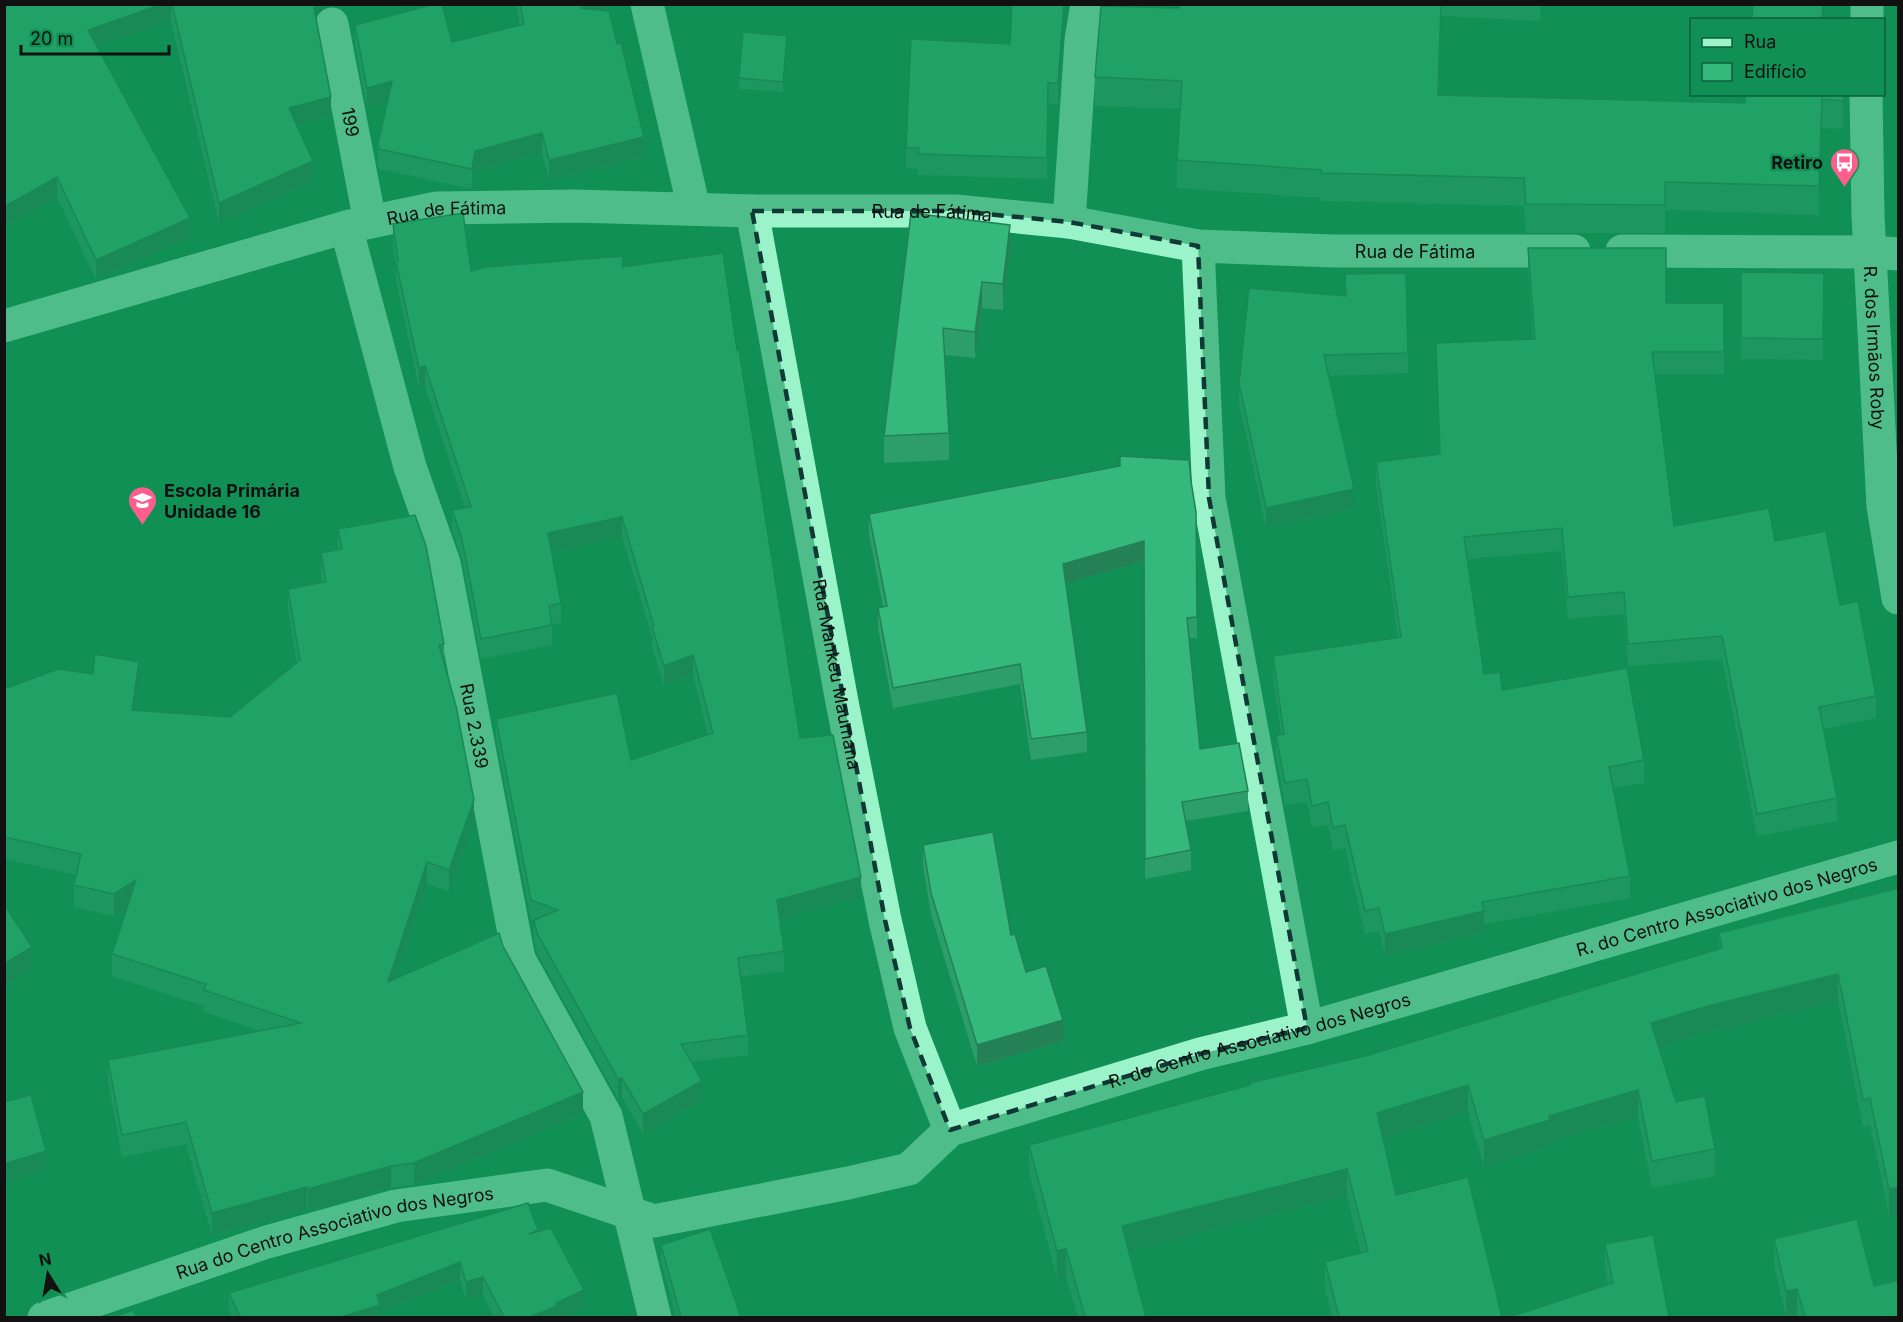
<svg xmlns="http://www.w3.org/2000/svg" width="1903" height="1322" font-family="Inter,sans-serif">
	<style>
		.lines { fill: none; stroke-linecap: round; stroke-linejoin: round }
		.minor { stroke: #9bf3ca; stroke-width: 33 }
		.wall { fill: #2d9e6a }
		.shaded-wall { fill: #248156 }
		.building { fill: #34b87b; stroke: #248156; stroke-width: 1.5 }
		.marked { fill: none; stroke: #103936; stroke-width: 4.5; stroke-dasharray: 12 8; stroke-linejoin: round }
		.labels { text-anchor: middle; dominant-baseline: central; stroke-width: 4.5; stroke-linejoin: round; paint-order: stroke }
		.street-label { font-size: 18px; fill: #111; stroke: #119056 }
		.poi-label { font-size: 18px; font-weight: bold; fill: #111; stroke: #119056; text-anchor: end }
	</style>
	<rect width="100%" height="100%" fill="#119056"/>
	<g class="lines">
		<!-- minor -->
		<g class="minor">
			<polyline points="647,4 694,209"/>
			<polyline points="1867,20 1867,4"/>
			<path id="s1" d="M332,24L370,222"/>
			<path id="s2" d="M1866,94L1868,215L1883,506L1898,598"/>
			<path id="s3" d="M752,211L842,702L885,920L910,1028L950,1130"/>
			<polyline points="1069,222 1081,40 1087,4"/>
			<path id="s4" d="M346,227L410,467L444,563L519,959L606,1116L655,1318"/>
			<polyline points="1198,246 1209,498 1307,1028"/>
			<polyline points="1622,251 1871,252 1898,254"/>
			<path id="s5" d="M4,326L346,227L437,208L575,206L752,211H956L1069,222L1198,246L1334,251H1574"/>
			<path id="s6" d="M44,1318L267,1242L396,1206L547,1185L654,1221L848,1183L909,1169L950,1130L1200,1054L1307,1028L1898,857"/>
		</g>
	</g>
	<!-- wall -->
	<g class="wall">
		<polygon points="4,4 320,4 320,10 315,16 331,117 297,126 313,181 219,223 171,22 97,46 190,237 96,280 57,197 4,227"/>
		<polygon points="516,4 607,4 607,11 644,157 549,180 542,153 475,171 472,189 379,169 378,164 378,144 387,102 367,108 355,45 355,25 452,42 520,26"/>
		<polygon points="1180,4 1541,4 1540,21 1441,16 1439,95 1745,103 1746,94 1846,94 1843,129 1822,128 1819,215 1665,210 1665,233 1526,233 1524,206 1321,201 1321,198 1177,188 1177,160 1180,109 1095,106 1095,77 1179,8"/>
		<polygon points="1063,37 1058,104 1048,104 1047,179 918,175 918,169 906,168 906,148 1010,44"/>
		<polygon points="787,47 783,92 739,89 739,78"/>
		<polygon points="911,213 1010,251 1003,310 982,308 975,358 945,355 949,433 949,460 884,463 884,436"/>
		<polygon points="393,224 471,271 623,267 737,350 800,738 861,897 779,919 784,951 784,971 740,977 748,1035 748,1055 691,1062 702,1101 643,1134 622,1097 618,1099 537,953 534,940 534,921 531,920 496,739 496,719 631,760 708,735 693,675 664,686 652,647 652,637 622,537 551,552 561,603 561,623 552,625 552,645 481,659 462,559 452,530 452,510 465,508 425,386 419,388 396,281 396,269 393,244"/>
		<polygon points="1528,248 1666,303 1724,303 1724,374 1655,374 1674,526 1775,541 1840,605 1876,696 1876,718 1824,729 1837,798 1837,821 1757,836 1722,659 1628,666 1624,614 1568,619 1562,551 1468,559 1484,674 1502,690 1644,760 1644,783 1613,788 1630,876 1630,898 1484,924 1484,933 1385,956 1379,931 1365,934 1345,848 1333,850 1328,825 1312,828 1307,802 1285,805 1276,757 1276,735 1281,734 1273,678 1273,656 1398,638 1376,484 1376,462 1439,454 1436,343 1533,339 1528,270"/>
		<polygon points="1741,272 1824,273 1823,360 1741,359"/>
		<polygon points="1345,274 1408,353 1408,373 1329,376 1354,509 1266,528 1239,403 1239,383 1345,296"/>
		<polygon points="1191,481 1196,512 1197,638 1189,638 1200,749 1248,791 1248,811 1186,821 1191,850 1191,870 1145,879 1144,561 1066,583 1087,732 1087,752 1031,760 1020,684 893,708 878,628 878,608 883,607 869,534 869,514"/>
		<polygon points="338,529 444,644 444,666 474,822 449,892 427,884 396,978 503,946 583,1114 414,1185 391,1188 308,1211 307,1209 212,1235 186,1144 122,1157 108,1082 108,1060 260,1031 204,1012 204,1006 112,976 112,954 127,908 114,916 74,907 74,885 77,875 4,859 4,689 93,674 139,684 135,710 230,717 297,663 288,611 288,589 322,583 321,575 321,553 338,549"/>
		<polygon points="923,845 1011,935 1026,972 1063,1041 977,1066 931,914 923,865"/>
		<polygon points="1899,888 1899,1214 1889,1216 1870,1125 1863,1127 1838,1001 1708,1033 1659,1047 1676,1102 1715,1149 1715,1176 1652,1188 1638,1117 1550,1142 1550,1147 1484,1167 1468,1112 1383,1138 1396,1195 1502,1317 1332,1317 1325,1289 1325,1262 1361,1253 1347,1196 1128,1251 1146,1317 1078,1317 1066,1276 1057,1279 1029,1172 1029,1145 1369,1055 1719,949 1719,933"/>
		<polygon points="538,1232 584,1308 564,1317 494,1317 483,1295 466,1300 460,1280 380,1312 380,1317 232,1317 229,1311 229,1293"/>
		<polygon points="1774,1239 1899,1317 1797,1317 1797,1315 1786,1317 1774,1265"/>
		<polygon points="1605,1244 1669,1317 1608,1284 1605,1271"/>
		<polygon points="661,1245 741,1317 676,1317 661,1261"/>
	</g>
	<!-- shaded-wall -->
	<g class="shaded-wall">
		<polygon points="163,4 171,4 171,22 88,49 88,30"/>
		<polygon points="314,4 320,4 320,10 315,17 314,28"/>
		<polygon points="595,4 607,4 607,21 580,8"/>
		<polygon points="1064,4 1068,4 1063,37 1058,104 1058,83 1063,16"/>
		<polygon points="1441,4 1441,16 1438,123 1438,95"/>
		<polygon points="1823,4 1824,20 1822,20"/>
		<polygon points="787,36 787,47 783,92 783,82"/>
		<polygon points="392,81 392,101 367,108 367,88"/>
		<polygon points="1844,94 1846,94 1843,129 1843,101"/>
		<polygon points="331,97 331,117 289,128 289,108"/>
		<polygon points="1822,99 1822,128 1819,215 1819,186"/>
		<polygon points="542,133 542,153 475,171 472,189 472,169 475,151"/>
		<polygon points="644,137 644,157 549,180 549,160"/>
		<polygon points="313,161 313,181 219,223 219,203"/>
		<polygon points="57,177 57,197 4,227 4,207"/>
		<polygon points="190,218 190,237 96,280 96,260"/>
		<polygon points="1010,225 1010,251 1003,310 1003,284"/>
		<polygon points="982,282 982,308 975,358 975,332"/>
		<polygon points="425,366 425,386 419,388 419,368"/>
		<polygon points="1354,489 1354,509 1266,528 1266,508"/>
		<polygon points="622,517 622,537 548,553 548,533"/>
		<polygon points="1144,541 1144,561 1063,584 1063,564"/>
		<polygon points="693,655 693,675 664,686 664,666"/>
		<polygon points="139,662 139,684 132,732 132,710"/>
		<polygon points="474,800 474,822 449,892 449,870"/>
		<polygon points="427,862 427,884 388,1004 388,982"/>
		<polygon points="861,877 861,897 777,920 777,900"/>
		<polygon points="136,880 136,902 114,916 114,894"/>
		<polygon points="1484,911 1484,933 1385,956 1385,934"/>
		<polygon points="32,947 32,969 4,986 4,964"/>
		<polygon points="1838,974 1838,1001 1708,1033 1651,1050 1651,1023 1708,1006"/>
		<polygon points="1063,1020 1063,1041 977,1066 977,1045"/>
		<polygon points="622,1078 622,1097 618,1099 618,1079"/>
		<polygon points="702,1081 702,1101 643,1134 643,1114"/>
		<polygon points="1468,1085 1468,1112 1377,1140 1377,1113"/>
		<polygon points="1638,1090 1638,1117 1550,1142 1550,1147 1484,1167 1484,1140 1549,1116"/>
		<polygon points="583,1092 583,1114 414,1185 414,1163"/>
		<polygon points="46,1151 46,1169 4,1181 4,1164"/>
		<polygon points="391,1166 391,1188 308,1211 308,1189"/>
		<polygon points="1347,1169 1347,1196 1122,1253 1122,1226"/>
		<polygon points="307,1187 307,1209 212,1235 212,1213"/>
		<polygon points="1899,1187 1899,1214 1889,1216 1889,1189"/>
		<polygon points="1066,1249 1066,1276 1057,1279 1057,1251"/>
		<polygon points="460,1262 460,1280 380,1312 380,1317 341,1317 377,1295"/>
		<polygon points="483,1277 483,1295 466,1300 466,1282"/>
		<polygon points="1797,1289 1797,1315 1786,1317 1786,1291"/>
		<polygon points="584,1290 584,1308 564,1317 530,1317"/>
	</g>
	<!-- building -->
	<g class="building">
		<polygon points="4,4 163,4 88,30 190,218 96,260 57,177 4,207"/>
		<polygon points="172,4 314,4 314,8 331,97 289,108 313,161 219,203"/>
		<polygon points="435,4 442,4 452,42 524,24 520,4 595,4 580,8 609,11 617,44 621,43 644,137 549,160 542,133 475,151 472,169 379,149 378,144 392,81 367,88 355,25"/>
		<polygon points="1012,4 1064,4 1063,16 1058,83 1048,83 1047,158 918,154 919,148 906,148 911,39 1010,44"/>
		<polygon points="1180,4 1441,4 1438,95 1745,103 1746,94 1844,94 1843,101 1822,99 1819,186 1665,182 1665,205 1526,204 1524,178 1321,173 1321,170 1177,160 1182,81 1095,77 1101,6 1179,8"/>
		<polygon points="1753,4 1823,4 1822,18 1839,20 1752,20"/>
		<polygon points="743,32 787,36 783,82 739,78"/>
		<polygon points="463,213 471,271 486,267 623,256 622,267 723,253 737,350 739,350 800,738 833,735 861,877 777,900 784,951 738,958 748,1035 681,1044 702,1081 643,1114 622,1078 618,1079 537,933 534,920 558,910 531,900 496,719 617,693 631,760 713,733 693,655 664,666 652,627 654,626 622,517 548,533 561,603 549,606 552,625 481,639 462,539 452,510 471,507 425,366 419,368 396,262 398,261 393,224"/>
		<polygon points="911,213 1010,225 1003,284 982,282 975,332 943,328 949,433 884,436"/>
		<polygon points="1528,248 1666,248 1666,303 1724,303 1724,352 1652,352 1674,526 1769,508 1775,541 1826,531 1840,605 1858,601 1876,696 1819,707 1837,798 1757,814 1722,636 1628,644 1624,592 1568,597 1562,528 1464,537 1484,674 1500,672 1502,690 1627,668 1644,760 1609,767 1630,876 1482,902 1484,911 1385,934 1379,908 1365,911 1345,825 1333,828 1328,802 1312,806 1307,779 1285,783 1276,735 1284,734 1273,656 1401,637 1376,462 1440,454 1436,343 1535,339"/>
		<polygon points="1741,272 1824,273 1823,339 1741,338"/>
		<polygon points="1406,273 1408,353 1324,355 1354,489 1266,508 1239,383 1249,288 1346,296 1345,274"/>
		<polygon points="1120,456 1189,460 1191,481 1196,512 1197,617 1187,618 1200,749 1239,743 1248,791 1182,802 1191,850 1145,859 1144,541 1063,564 1087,732 1031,739 1020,664 893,688 878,608 887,606 869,514 1120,466"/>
		<polygon points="415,515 426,546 444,644 439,645 456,706 474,800 449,870 427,862 388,982 499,933 503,946 583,1092 414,1163 391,1166 308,1189 307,1187 212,1213 186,1122 122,1135 108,1060 301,1023 204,990 206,984 112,954 136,880 114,894 74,885 81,854 4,837 4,689 58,669 93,674 95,654 139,662 132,710 230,717 300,660 288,589 326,582 321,553 342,549 338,529"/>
		<polygon points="993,832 1011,935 1015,934 1026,972 1046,966 1063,1020 977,1045 931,893 923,845"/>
		<polygon points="1899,888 1899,1187 1889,1189 1870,1098 1863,1100 1838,974 1708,1006 1651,1023 1676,1102 1705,1096 1715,1149 1652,1161 1638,1090 1549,1116 1550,1120 1484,1140 1468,1085 1377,1113 1396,1195 1468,1177 1502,1317 1339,1317 1325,1262 1368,1251 1347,1169 1122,1226 1146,1317 1085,1317 1066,1249 1057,1251 1029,1145 1250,1085 1250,1083 1369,1055 1722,948 1719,933"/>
		<polygon points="4,904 32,947 4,964"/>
		<polygon points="31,1095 46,1151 4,1164 4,1102"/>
		<polygon points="528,1203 538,1230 529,1234 551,1228 584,1290 556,1303 557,1306 530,1317 504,1317 483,1277 466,1282 460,1262 377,1295 380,1305 341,1317 240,1317 229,1293"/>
		<polygon points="1857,1219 1874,1286 1899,1280 1899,1317 1805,1317 1797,1289 1786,1291 1774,1239"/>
		<polygon points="710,1229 741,1317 681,1317 661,1245"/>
		<polygon points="1653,1235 1669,1317 1509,1317 1613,1283 1605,1244"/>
		<polygon points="133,1310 137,1317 114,1317"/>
	</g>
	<!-- marked area -->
	<path d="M0 0H1903V1322H0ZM752,211H956L1069,222L1198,246L1209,498L1307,1028L1200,1054L950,1130L910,1028L885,920Z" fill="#119056" fill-opacity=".55" fill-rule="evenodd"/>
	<path class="marked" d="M752,211H956L1069,222L1198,246L1209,498L1307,1028L1200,1054L950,1130L910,1028L885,920Z"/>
	<!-- icons -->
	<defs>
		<symbol id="bus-pin" viewBox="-11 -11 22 30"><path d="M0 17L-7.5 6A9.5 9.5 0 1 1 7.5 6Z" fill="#ff5d8e" stroke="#119056"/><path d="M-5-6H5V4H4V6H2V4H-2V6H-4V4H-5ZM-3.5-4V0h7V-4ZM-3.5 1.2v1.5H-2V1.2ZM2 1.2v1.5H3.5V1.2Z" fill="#fff"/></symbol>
		<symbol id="school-pin" viewBox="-11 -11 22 30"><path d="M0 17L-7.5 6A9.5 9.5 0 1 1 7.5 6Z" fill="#ff5d8e" stroke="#119056"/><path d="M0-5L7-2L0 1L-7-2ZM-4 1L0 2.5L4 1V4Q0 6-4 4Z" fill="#fff"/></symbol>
	</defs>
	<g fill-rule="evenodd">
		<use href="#bus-pin" x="1828" y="146" width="33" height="45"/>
		<use href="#school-pin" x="126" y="484" width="33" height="45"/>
	</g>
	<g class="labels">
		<!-- street labels -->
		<g class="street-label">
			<text stroke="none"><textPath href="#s1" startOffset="100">199</textPath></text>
			<text stroke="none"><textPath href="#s5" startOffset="944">Rua de Fátima</textPath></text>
			<text stroke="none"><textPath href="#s5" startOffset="458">Rua de Fátima</textPath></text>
			<text stroke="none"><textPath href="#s5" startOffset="1430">Rua de Fátima</textPath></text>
			<text stroke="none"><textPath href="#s2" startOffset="254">R. dos Irmãos Roby</textPath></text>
			<text stroke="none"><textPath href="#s3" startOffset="471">Rua Mankeu Maumana</textPath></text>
			<text stroke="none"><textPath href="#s4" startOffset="516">Rua 2.339</textPath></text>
			<text stroke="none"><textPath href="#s6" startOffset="1760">R. do Centro Associativo dos Negros</textPath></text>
			<text stroke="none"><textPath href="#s6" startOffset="1274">R. do Centro Associativo dos Negros</textPath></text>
			<text stroke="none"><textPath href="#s6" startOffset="304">Rua do Centro Associativo dos Negros</textPath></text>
		</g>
		<!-- poi labels -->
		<g class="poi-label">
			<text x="1823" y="162">Retiro</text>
			<text x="164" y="490" text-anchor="start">Escola Primária<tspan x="164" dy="21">Unidade 16</tspan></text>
		</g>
	</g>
	<!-- border -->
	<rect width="1903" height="1322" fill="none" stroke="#111111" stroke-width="12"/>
	<!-- legend -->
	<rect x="1690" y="18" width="195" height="78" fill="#119056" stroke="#115d3a" stroke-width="1.5"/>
	<rect x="1702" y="38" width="30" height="9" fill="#9bf3ca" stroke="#115d3a" stroke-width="1.5"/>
	<text x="1744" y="48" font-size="18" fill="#111111">Rua</text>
	<rect x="1702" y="63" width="30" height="18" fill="#34b87b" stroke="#115d3a" stroke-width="1.5"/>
	<text x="1744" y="78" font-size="18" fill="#111111">Edifício</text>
	<!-- north arrow -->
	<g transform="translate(48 1274) rotate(349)" stroke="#119056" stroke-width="4.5" paint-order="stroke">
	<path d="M0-4.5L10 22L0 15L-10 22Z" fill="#111111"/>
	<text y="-9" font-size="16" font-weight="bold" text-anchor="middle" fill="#111111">N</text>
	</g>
	<!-- scale -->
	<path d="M21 45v9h148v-9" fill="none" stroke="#111111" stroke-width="3"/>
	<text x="30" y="45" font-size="18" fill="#111111" stroke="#119056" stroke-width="4.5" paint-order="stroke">20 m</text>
</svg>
